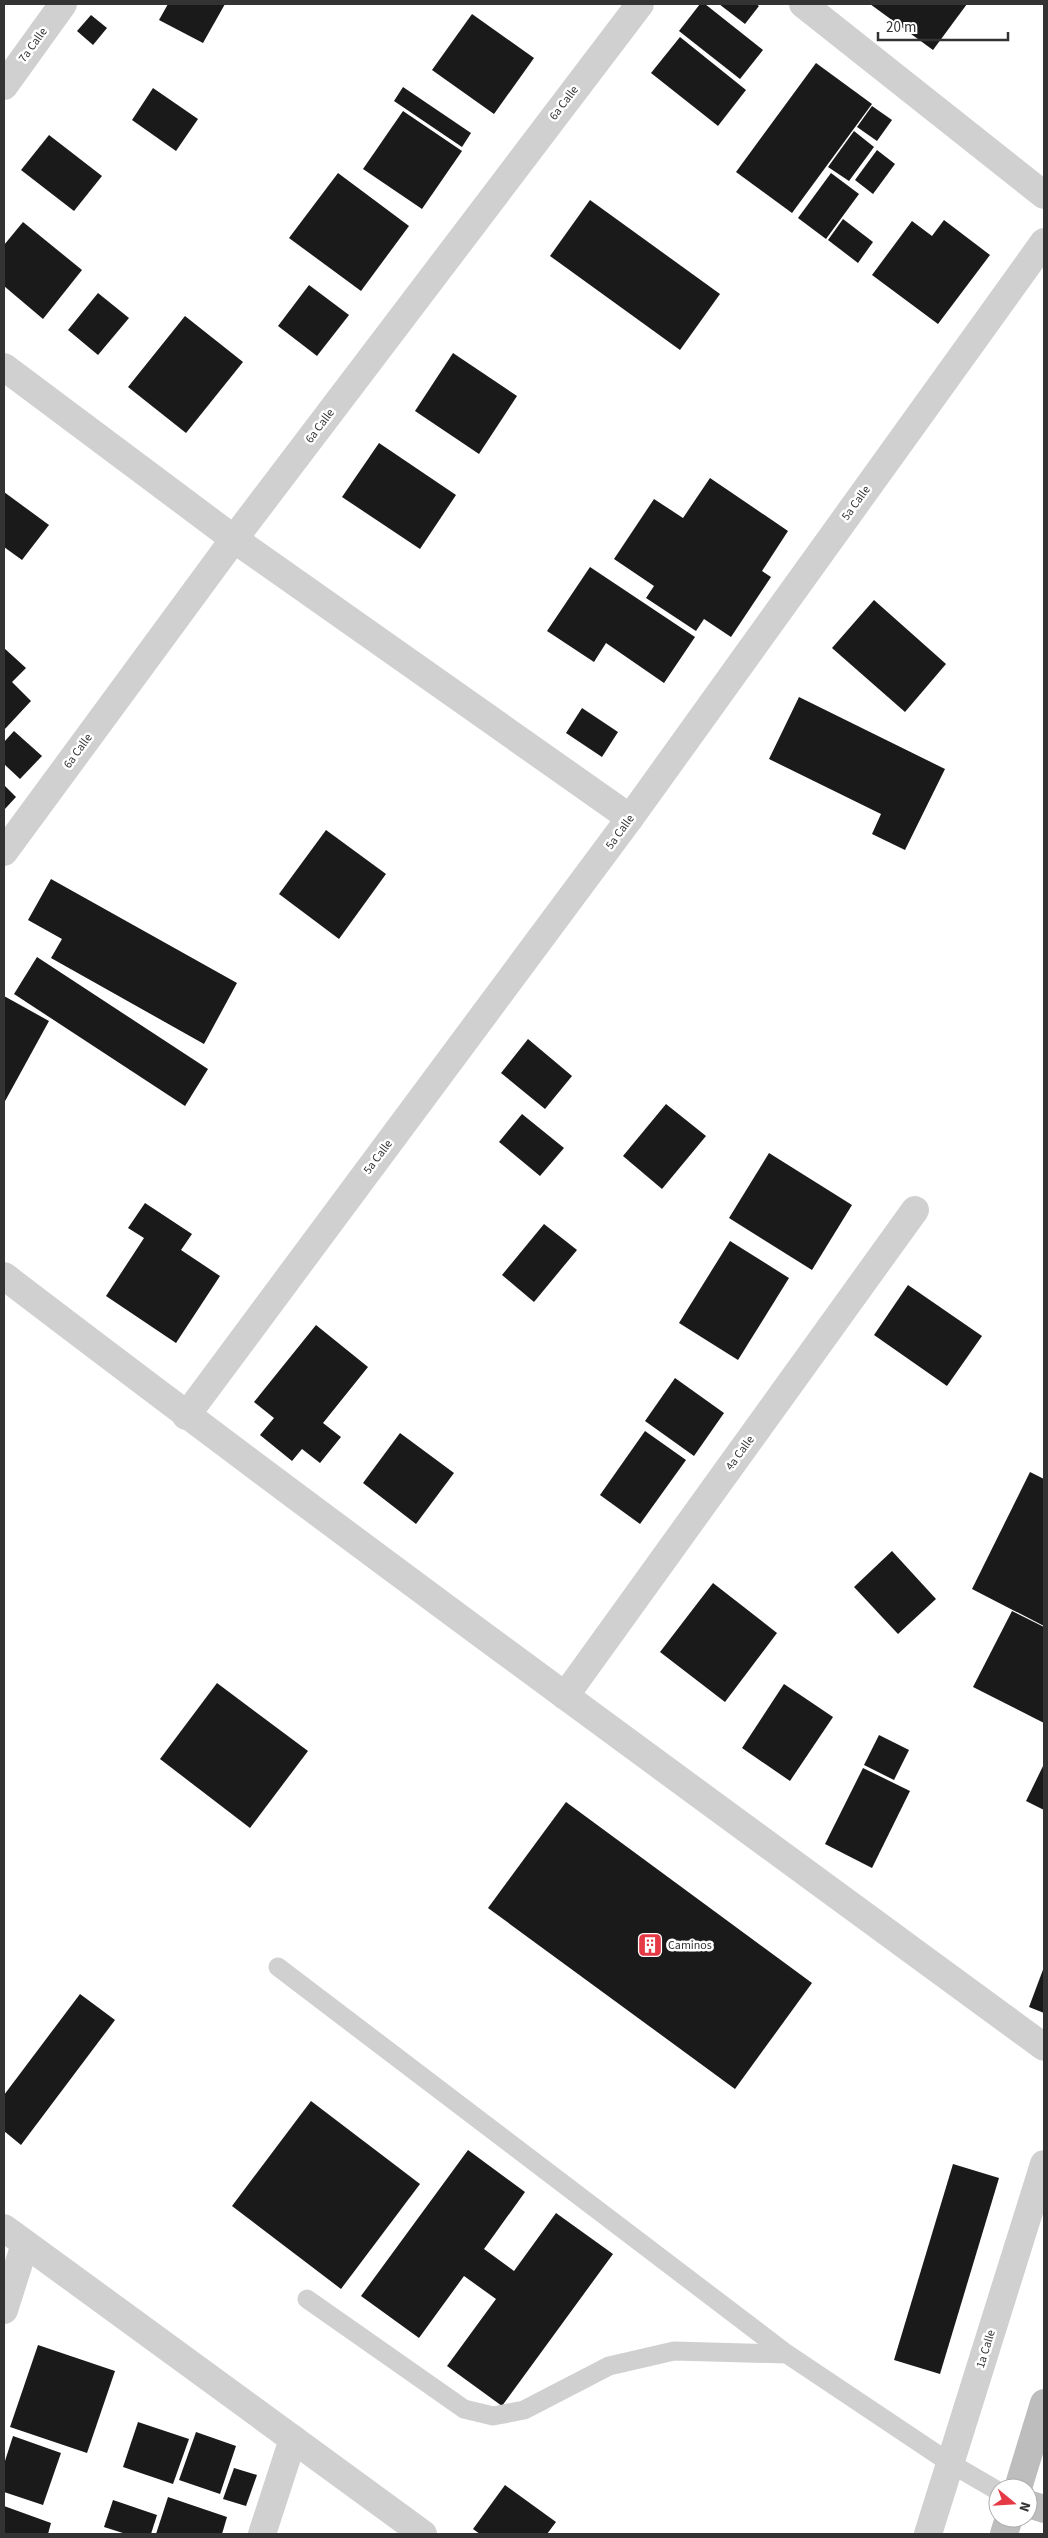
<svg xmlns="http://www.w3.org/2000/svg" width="1048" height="2538" font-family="'Source Sans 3',sans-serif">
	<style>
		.building { fill: #1a1a1a }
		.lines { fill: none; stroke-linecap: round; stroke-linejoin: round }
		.service { stroke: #d0d0d0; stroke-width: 19 }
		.minor { stroke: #d0d0d0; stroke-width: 28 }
		.secondary { stroke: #bdbdbd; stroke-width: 28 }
		.labels { text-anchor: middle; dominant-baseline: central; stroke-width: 5; stroke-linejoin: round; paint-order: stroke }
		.street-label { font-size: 12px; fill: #333; stroke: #fff }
		.poi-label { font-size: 12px; fill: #333; stroke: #fff; text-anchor: start }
	</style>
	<rect width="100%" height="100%" fill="#fff"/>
	<!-- building -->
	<g class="building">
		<polygon points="168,4 225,4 203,43 159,20"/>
		<polygon points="700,4 705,4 763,50 740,79 679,31"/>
		<polygon points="719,4 756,4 759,6 745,24"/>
		<polygon points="870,4 967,4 933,50"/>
		<polygon points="472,14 534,58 494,114 432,70"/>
		<polygon points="91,15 107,28 93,45 77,31"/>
		<polygon points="680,37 746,90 718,126 651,73"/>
		<polygon points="816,63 872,104 792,213 736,172"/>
		<polygon points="403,87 471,133 462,147 394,101"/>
		<polygon points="153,88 198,119 176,151 132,120"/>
		<polygon points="872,106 892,120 877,141 857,127"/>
		<polygon points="403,111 462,151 422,209 363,169"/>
		<polygon points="854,131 874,147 849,181 828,167"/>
		<polygon points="49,135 102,176 74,211 21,170"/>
		<polygon points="877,150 895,164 873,194 855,180"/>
		<polygon points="338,173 409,226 361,291 289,238"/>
		<polygon points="831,173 859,194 826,239 798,218"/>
		<polygon points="590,200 720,294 680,350 550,256"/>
		<polygon points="843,219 873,242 858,263 828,240"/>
		<polygon points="944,220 990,255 938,324 872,275 912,221 932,236"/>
		<polygon points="23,222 82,270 43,319 4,286 4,245"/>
		<polygon points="309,285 349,315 317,356 278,326"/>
		<polygon points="98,293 129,318 98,355 68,330"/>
		<polygon points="185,316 243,362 186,433 128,387"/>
		<polygon points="453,353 517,396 479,454 415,411"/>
		<polygon points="379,443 456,495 420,549 342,497"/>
		<polygon points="710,478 788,531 762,571 771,577 731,637 704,619 696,631 646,598 654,586 614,559 654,499 683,518"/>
		<polygon points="4,492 49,525 22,560 4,547"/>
		<polygon points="590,567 695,637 664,683 606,643 594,662 547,631"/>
		<polygon points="874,600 946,664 905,712 832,648"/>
		<polygon points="4,648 26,668 12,682 31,701 4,730"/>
		<polygon points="799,697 945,769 905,850 872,834 881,814 769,759"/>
		<polygon points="582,708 618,732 602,757 566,733"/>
		<polygon points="14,731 42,756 20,779 4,764 4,742"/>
		<polygon points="4,785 16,797 4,810"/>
		<polygon points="326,830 386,874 339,939 279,894"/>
		<polygon points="51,879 237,983 204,1044 51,958 62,939 28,920"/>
		<polygon points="37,957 208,1069 185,1106 14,994"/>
		<polygon points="4,996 49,1021 4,1103"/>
		<polygon points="528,1039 572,1076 545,1109 501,1073"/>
		<polygon points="666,1104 706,1136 662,1189 623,1156"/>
		<polygon points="522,1114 564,1148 540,1176 499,1142"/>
		<polygon points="769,1153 852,1205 812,1270 729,1218"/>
		<polygon points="145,1203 192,1234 181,1250 220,1276 176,1343 106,1296 144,1238 128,1228"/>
		<polygon points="544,1224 577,1250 534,1302 502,1275"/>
		<polygon points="730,1241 789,1278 738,1360 679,1323"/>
		<polygon points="908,1285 982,1336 947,1386 874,1335"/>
		<polygon points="316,1325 368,1367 323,1423 341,1437 320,1463 302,1449 292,1461 260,1435 274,1418 254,1402"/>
		<polygon points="675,1378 724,1413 694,1456 645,1421"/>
		<polygon points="645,1431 686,1460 640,1524 600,1495"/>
		<polygon points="400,1433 454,1473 416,1524 363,1483"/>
		<polygon points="1030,1472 1044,1479 1044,1626 972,1589"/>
		<polygon points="892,1551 936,1599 898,1634 854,1587"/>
		<polygon points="713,1583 777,1633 725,1702 660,1652"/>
		<polygon points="1012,1611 1044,1627 1044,1723 973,1687"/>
		<polygon points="217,1683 308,1751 250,1828 160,1759"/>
		<polygon points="784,1684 833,1717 790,1781 742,1748"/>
		<polygon points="879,1735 909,1750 894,1780 864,1765"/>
		<polygon points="1044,1764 1044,1810 1026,1801"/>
		<polygon points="863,1768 910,1791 872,1868 825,1844"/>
		<polygon points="566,1802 812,1983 735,2089 488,1908"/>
		<polygon points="1044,1967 1044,2013 1029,2007"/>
		<polygon points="80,1994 115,2020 21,2145 4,2131 4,2095"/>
		<polygon points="311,2101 420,2184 341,2289 232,2206"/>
		<polygon points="468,2150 525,2192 484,2249 514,2271 556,2213 613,2254 502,2406 447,2366 496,2299 464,2276 419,2338 361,2296"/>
		<polygon points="953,2164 999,2178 940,2374 894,2360"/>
		<polygon points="38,2345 115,2371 87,2453 10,2427"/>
		<polygon points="138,2422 189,2439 173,2484 123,2467"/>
		<polygon points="196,2432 236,2446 220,2494 179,2480"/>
		<polygon points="13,2436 61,2453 43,2505 4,2492 4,2464"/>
		<polygon points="234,2468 257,2475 246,2506 223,2499"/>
		<polygon points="505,2485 556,2522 547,2534 480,2534 473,2529"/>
		<polygon points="168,2497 227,2517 222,2534 156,2534"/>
		<polygon points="113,2500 157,2515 151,2534 126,2534 104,2527"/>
		<polygon points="4,2506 51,2523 48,2534 4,2534"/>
	</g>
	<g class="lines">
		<!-- service -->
		<g class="service">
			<polyline points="278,1967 787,2354 950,2463 998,2491"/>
			<polyline points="307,2299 464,2409 493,2416 524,2410 609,2366 674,2351 787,2354"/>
		</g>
		<!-- minor -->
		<g class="minor">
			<polyline points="803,4 1044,195"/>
			<polyline points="4,86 63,4"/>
			<polyline points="4,367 234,539 630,818"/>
			<polyline points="4,852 234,539 640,4"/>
			<path d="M4,1276C347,1538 696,1792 1044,2047"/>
			<polyline points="186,1416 630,818 1044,242"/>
			<polyline points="565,1696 915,1210"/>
			<polyline points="4,2228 423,2534"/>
			<polyline points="4,2310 25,2244"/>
			<polyline points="262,2534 293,2439"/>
			<polyline points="928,2534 1044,2164"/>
		</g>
		<!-- secondary -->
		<g class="secondary">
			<polyline points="1018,2488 1044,2403"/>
			<polyline points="1028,2504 1044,2509"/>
			<polyline points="1004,2534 1009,2518"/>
		</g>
	</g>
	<!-- icons -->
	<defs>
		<symbol id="building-square" viewBox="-11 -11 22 22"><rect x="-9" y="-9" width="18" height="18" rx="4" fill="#e63946" stroke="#fff"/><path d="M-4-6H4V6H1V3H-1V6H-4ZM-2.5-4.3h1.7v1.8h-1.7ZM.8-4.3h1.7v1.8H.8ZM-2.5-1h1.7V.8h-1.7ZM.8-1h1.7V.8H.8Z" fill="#fff"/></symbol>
	</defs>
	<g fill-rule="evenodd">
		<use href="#building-square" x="636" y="1931" width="28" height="28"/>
	</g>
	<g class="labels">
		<!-- street labels -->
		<g class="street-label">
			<text transform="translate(33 45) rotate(-54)">7a Calle</text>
			<text transform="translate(564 103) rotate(-53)">6a Calle</text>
			<text transform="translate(320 426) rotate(-53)">6a Calle</text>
			<text transform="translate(856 503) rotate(-54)">5a Calle</text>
			<text transform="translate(78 751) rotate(-54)">6a Calle</text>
			<text transform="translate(620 832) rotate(-54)">5a Calle</text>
			<text transform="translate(378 1157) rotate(-53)">5a Calle</text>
			<text transform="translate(740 1453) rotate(-54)">4a Calle</text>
			<text transform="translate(986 2349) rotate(-73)">1a Calle</text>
		</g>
		<!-- poi labels -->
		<g class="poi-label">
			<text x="668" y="1945">Caminos</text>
		</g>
	</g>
	<!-- border -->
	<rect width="1048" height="2538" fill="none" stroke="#333333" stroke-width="10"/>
	<!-- north arrow -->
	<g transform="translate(1013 2503) rotate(108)"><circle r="24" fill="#ffffff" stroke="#adadad"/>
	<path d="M0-4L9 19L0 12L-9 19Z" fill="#e63946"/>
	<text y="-8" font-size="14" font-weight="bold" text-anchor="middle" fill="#333333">N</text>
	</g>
	<!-- scale -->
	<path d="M878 32v8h130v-8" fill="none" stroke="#333333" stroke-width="2.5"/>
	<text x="886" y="32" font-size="15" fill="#333333" stroke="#ffffff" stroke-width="4" paint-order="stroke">20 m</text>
</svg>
